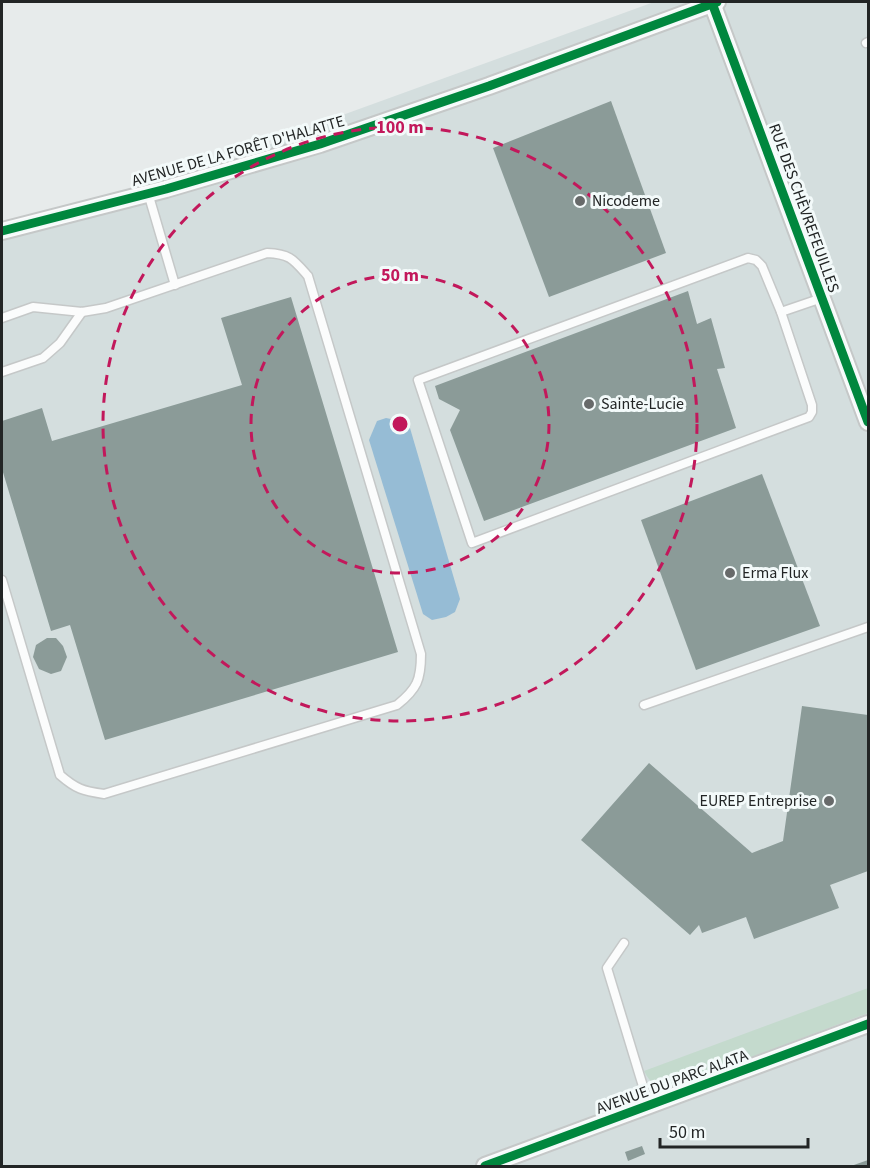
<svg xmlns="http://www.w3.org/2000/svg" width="870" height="1168" font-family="'Source Sans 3',sans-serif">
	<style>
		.built { fill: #d4dede }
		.green { fill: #c4dacd }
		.water { fill: #96bcd5 }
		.building { fill: #8b9b98 }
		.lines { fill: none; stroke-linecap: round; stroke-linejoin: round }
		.lane-casing { stroke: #c5c8c8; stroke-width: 11 }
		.street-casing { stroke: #c5c8c8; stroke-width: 20 }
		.lane { stroke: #fbfcfc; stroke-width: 8 }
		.street { stroke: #fbfcfc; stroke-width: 16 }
		.cycleway-casing { stroke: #f3fafa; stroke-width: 13 }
		.cycleway { stroke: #00873e; stroke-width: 9 }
		.ring { fill: none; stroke: #c2185b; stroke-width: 3; stroke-dasharray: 10 8 }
		.poi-dot { fill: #676a6a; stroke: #f3fafa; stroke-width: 2 }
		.labels { text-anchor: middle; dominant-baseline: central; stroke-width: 6; stroke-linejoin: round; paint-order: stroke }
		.street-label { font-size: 16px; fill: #222525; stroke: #f3fafa }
		.poi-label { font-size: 16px; fill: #222525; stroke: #f3fafa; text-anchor: start }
		.centre { fill: #c2185b; stroke: #f3fafa; stroke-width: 3 }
		.ring-label { font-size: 18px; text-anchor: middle; font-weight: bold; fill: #c2185b; stroke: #f3fafa; stroke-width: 6; stroke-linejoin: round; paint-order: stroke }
	</style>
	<rect width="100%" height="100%" fill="#e7ebeb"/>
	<!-- built -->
	<polygon class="built" points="654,2 868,2 868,1166 2,1166 2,230 166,189 315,125"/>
	<!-- green -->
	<path class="green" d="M868,988V1013L670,1088C656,1087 651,1084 644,1071Z"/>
	<!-- water -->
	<polygon class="water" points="386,418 396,420 410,428 460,599 455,612 446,617 432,620 423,614 369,440 377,421"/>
	<!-- building -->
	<g class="building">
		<polygon points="611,101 666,253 549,297 493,148"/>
		<polygon points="688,291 697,324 711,318 725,368 717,369 736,428 484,521 450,430 460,410 439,399 435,386"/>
		<polygon points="291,297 398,652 105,740 70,625 51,631 2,469 2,421 42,408 52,441 242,385 221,318"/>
		<polygon points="762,474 820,626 696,670 641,520"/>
		<polygon points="47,638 56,638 63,646 67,657 61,671 51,674 39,669 33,657 36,645"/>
		<polygon points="802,706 868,715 868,871 830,885 839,908 754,939 746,917 702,933 699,925 690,935 581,840 649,763 752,853 783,841"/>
		<polygon points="642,1146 645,1154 628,1161 625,1152"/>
		<polygon points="868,1160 868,1166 851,1166"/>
	</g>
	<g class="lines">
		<defs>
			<g id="lane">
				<polyline points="866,43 868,42"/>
				<polyline points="148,193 175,285"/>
				<polygon points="748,258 756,260 762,266 781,312 812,405 812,412 809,417 472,543 418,380"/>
				<polyline points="781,312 822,298"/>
				<path d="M2,318L33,307L82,312L106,308L267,253C290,254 293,259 308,276L421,654C421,680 417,689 397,705L104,794C83,791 76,789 60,775L2,580"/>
				<polyline points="2,372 43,358 60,343 82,312"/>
				<polyline points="644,705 868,627"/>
				<polyline points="624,943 607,968 649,1106"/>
			</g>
			<g id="street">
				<polyline points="712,3 868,422"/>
				<polyline points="2,231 166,189 320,144 489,86 717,2"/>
				<polyline points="485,1166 868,1024"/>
			</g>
		</defs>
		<!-- lane casing -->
		<use href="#lane" class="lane-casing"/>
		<!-- street casing -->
		<use href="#street" class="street-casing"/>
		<!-- lane -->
		<use href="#lane" class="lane"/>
		<!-- street -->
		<use href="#street" class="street"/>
		<defs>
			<g id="cycleway">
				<polyline points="712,3 868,422"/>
				<polyline points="2,231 166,189 320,144 489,86 717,2"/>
				<polyline points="485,1166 868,1024"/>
			</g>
		</defs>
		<!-- cycleway casing -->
		<use href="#cycleway" class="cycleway-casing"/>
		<!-- cycleway -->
		<use href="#cycleway" class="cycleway"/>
	</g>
	<!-- distance rings -->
	<g class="ring">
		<circle cx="400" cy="424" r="149"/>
		<circle cx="400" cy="424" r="297"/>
	</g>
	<!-- markers -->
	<g class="poi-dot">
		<circle cx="580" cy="201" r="6"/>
		<circle cx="589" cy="404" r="6"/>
		<circle cx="730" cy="573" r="6"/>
		<circle cx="829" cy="801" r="6"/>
	</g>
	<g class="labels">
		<!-- street labels -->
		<g class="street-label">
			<text transform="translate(238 151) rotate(-16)">AVENUE DE LA FORÊT D'HALATTE</text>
			<text transform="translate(804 208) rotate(70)">RUE DES CHÈVREFEUILLES</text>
			<text transform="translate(672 1082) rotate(-20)">AVENUE DU PARC ALATA</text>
		</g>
		<!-- poi labels -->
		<g class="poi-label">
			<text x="592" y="201">Nicodeme</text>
			<text x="601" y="404">Sainte-Lucie</text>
			<text x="742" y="573">Erma Flux</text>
			<text x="817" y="801" text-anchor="end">EUREP Entreprise</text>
		</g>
	</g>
	<circle cx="400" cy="424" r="9" class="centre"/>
	<g class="ring-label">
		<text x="400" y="133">100 m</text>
		<text x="400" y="281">50 m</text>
	</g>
	<!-- border -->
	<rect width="870" height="1168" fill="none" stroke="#222525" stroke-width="6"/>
	<!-- scale -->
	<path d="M660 1138v9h148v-9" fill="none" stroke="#222525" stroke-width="3"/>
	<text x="669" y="1138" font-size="18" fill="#222525" stroke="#f3fafa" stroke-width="4.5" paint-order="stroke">50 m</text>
</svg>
